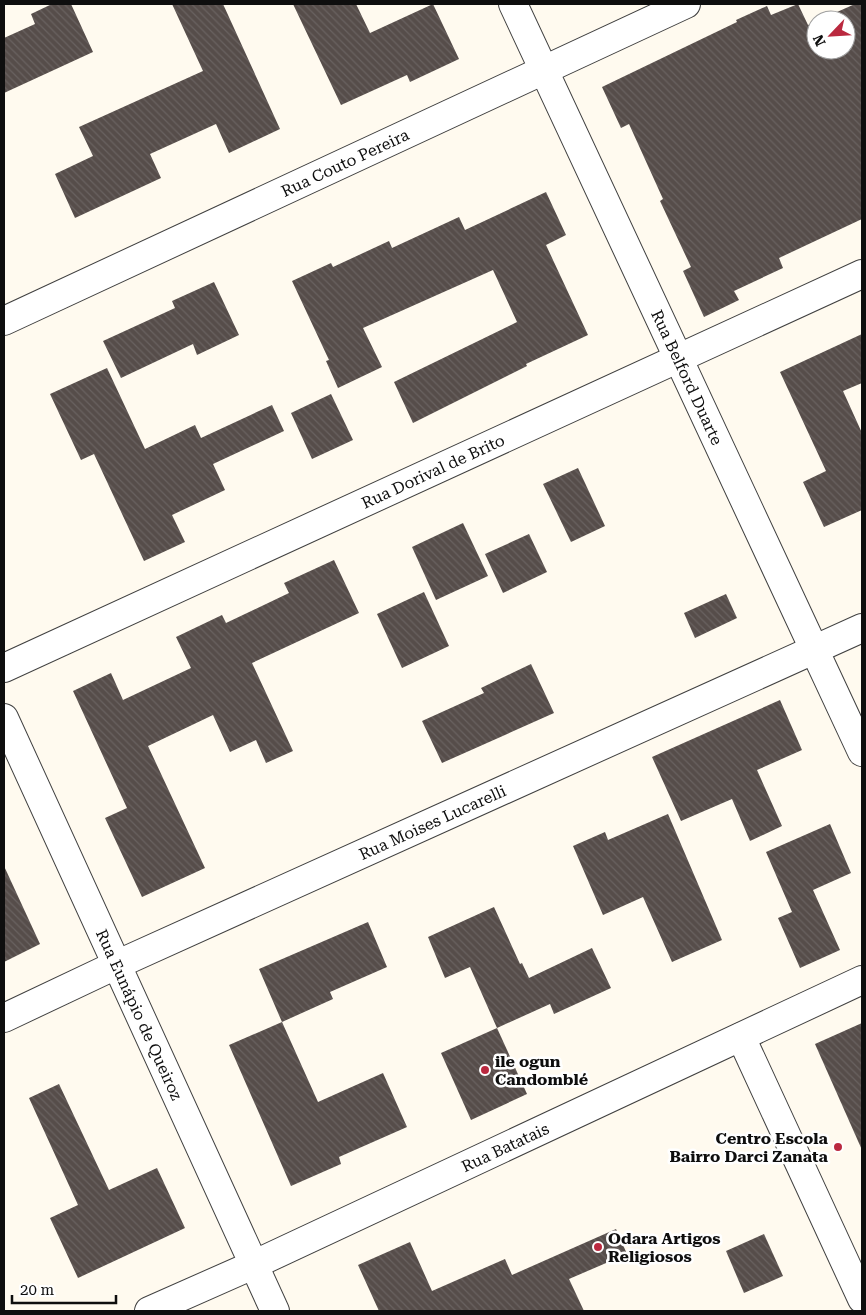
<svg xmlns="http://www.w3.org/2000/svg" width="866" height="1315" font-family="'Roboto Serif',serif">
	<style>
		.building { fill: url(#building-back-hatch) }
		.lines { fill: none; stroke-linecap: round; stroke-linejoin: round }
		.street-casing { stroke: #414141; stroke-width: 30 }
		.street { stroke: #fff; stroke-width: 28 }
		.poi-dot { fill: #ba293f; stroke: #fff; stroke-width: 2 }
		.labels { text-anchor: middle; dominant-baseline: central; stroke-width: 5; stroke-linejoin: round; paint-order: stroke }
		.street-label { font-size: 16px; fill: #0e0e0e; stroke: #fff }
		.poi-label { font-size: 16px; font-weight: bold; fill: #0e0e0e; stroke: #fff; text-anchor: start }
	</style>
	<defs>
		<pattern id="building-back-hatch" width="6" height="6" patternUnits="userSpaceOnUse" patternTransform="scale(1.25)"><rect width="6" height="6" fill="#564d4a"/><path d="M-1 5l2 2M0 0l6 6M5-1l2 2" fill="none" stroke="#696260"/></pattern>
	</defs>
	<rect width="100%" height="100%" fill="#fffaef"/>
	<!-- building -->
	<g class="building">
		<polygon points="52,4 71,4 93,52 4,93 4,38 35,24 31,14"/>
		<polygon points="172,4 223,4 280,129 229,153 216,124 150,154 161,178 75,218 55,174 93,156 79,127 203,71"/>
		<polygon points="293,4 356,4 370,33 433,4 459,59 410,82 407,75 341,105"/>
		<polygon points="798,4 808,25 816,22 816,50 846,50 846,20 819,20 855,4 862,4 862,219 779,258 783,268 734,291 739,300 704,317 683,271 691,267 660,201 663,199 629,124 621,128 602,87 737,22 736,20 767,6 771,15"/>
		<polygon points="546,192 566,235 546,245 588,335 526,364 527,366 413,423 394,382 517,322 493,270 363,328 382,367 338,388 326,361 329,360 292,281 331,263 333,267 389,241 392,248 459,217 465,230"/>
		<polygon points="214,282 239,335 197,355 193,344 121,378 103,341 175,308 172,301"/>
		<polygon points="862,334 862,383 843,391 862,433 862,510 824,527 803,482 826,471 780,372"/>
		<polygon points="107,368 145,449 195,425 201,438 272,405 284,431 213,464 225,490 172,515 185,542 144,561 94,454 81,460 50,394"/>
		<polygon points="331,394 353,440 312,459 291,413"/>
		<polygon points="578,468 605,526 571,542 543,484"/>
		<polygon points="463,523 488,576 436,600 412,547"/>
		<polygon points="529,534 547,572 503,593 485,554"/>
		<polygon points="334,560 359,613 252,663 293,751 266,763 256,740 230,752 213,715 148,746 205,868 142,897 105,818 127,808 73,691 111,673 123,700 191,668 176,637 222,615 226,623 289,593 284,583"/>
		<polygon points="424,592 449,646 402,668 377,614"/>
		<polygon points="726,594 737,618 695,638 684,613"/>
		<polygon points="531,664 554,713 442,763 422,721 484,693 481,688"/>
		<polygon points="780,700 802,750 757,770 782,826 750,841 732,799 681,821 652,757"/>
		<polygon points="668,814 722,940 672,962 643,897 603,915 573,846 605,832 608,840"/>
		<polygon points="830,824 851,873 813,890 840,950 800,968 778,918 792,912 766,852"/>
		<polygon points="4,866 40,944 4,962"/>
		<polygon points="494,907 520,964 522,963 529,978 592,948 611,988 554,1014 550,1004 497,1028 470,967 445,978 428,937"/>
		<polygon points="368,922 387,967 330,992 333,999 282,1022 259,969"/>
		<polygon points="282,1022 318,1102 383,1073 407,1127 339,1157 341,1164 291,1186 229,1045"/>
		<polygon points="862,1023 862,1150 815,1044"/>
		<polygon points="497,1028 527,1094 471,1120 441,1053"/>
		<polygon points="59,1084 109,1190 157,1168 185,1228 78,1278 50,1218 78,1205 29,1098"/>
		<polygon points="616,1229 627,1254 569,1279 584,1311 379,1311 358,1265 410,1242 432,1291 505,1259 512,1275"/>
		<polygon points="764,1234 783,1276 744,1293 726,1251"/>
	</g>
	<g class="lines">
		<defs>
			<g id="street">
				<path id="s1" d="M513,4L862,752"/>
				<path id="s2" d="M4,321L686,4"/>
				<path id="s3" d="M4,668L862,274"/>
				<path id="s4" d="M4,718L275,1311"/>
				<path id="s5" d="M4,1018L116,965L862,628"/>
				<polyline points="741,1037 862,1299"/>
				<path id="s6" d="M149,1311L253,1265L862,980"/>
			</g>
		</defs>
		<!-- street casing -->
		<use href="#street" class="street-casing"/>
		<!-- street -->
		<use href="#street" class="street"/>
	</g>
	<!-- markers -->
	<g class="poi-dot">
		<circle cx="485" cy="1070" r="5"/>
		<circle cx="838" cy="1147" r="5"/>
		<circle cx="598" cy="1247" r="5"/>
	</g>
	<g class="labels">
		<!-- street labels -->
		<g class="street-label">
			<text stroke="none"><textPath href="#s2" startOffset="376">Rua Couto Pereira</textPath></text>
			<text stroke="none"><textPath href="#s1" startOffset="412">Rua Belford Duarte</textPath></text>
			<text stroke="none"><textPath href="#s3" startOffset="472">Rua Dorival de Brito</textPath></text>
			<text stroke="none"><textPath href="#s5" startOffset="471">Rua Moises Lucarelli</textPath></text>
			<text stroke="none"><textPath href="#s4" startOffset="326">Rua Eunápio de Queiroz</textPath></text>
			<text stroke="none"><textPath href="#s6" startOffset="392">Rua Batatais</textPath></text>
		</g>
		<!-- poi labels -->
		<g class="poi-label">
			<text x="495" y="1061">ile ogun<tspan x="495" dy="18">Candomblé</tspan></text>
			<text x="828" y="1138" text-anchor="end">Centro Escola<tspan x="828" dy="18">Bairro Darci Zanata</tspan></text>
			<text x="608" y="1238">Odara Artigos<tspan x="608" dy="18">Religiosos</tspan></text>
		</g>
	</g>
	<!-- border -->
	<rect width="866" height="1315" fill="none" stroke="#0e0e0e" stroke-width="10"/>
	<!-- north arrow -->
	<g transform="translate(831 35) rotate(245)"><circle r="24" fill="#ffffff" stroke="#9f9f9f"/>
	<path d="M0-4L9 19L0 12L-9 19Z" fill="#ba293f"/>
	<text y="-8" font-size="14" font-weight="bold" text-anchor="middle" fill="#0e0e0e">N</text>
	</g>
	<!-- scale -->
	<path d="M12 1295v8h104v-8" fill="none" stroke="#0e0e0e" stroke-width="2.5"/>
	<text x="20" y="1295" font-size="15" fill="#0e0e0e" stroke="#ffffff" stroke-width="4" paint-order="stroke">20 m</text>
</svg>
